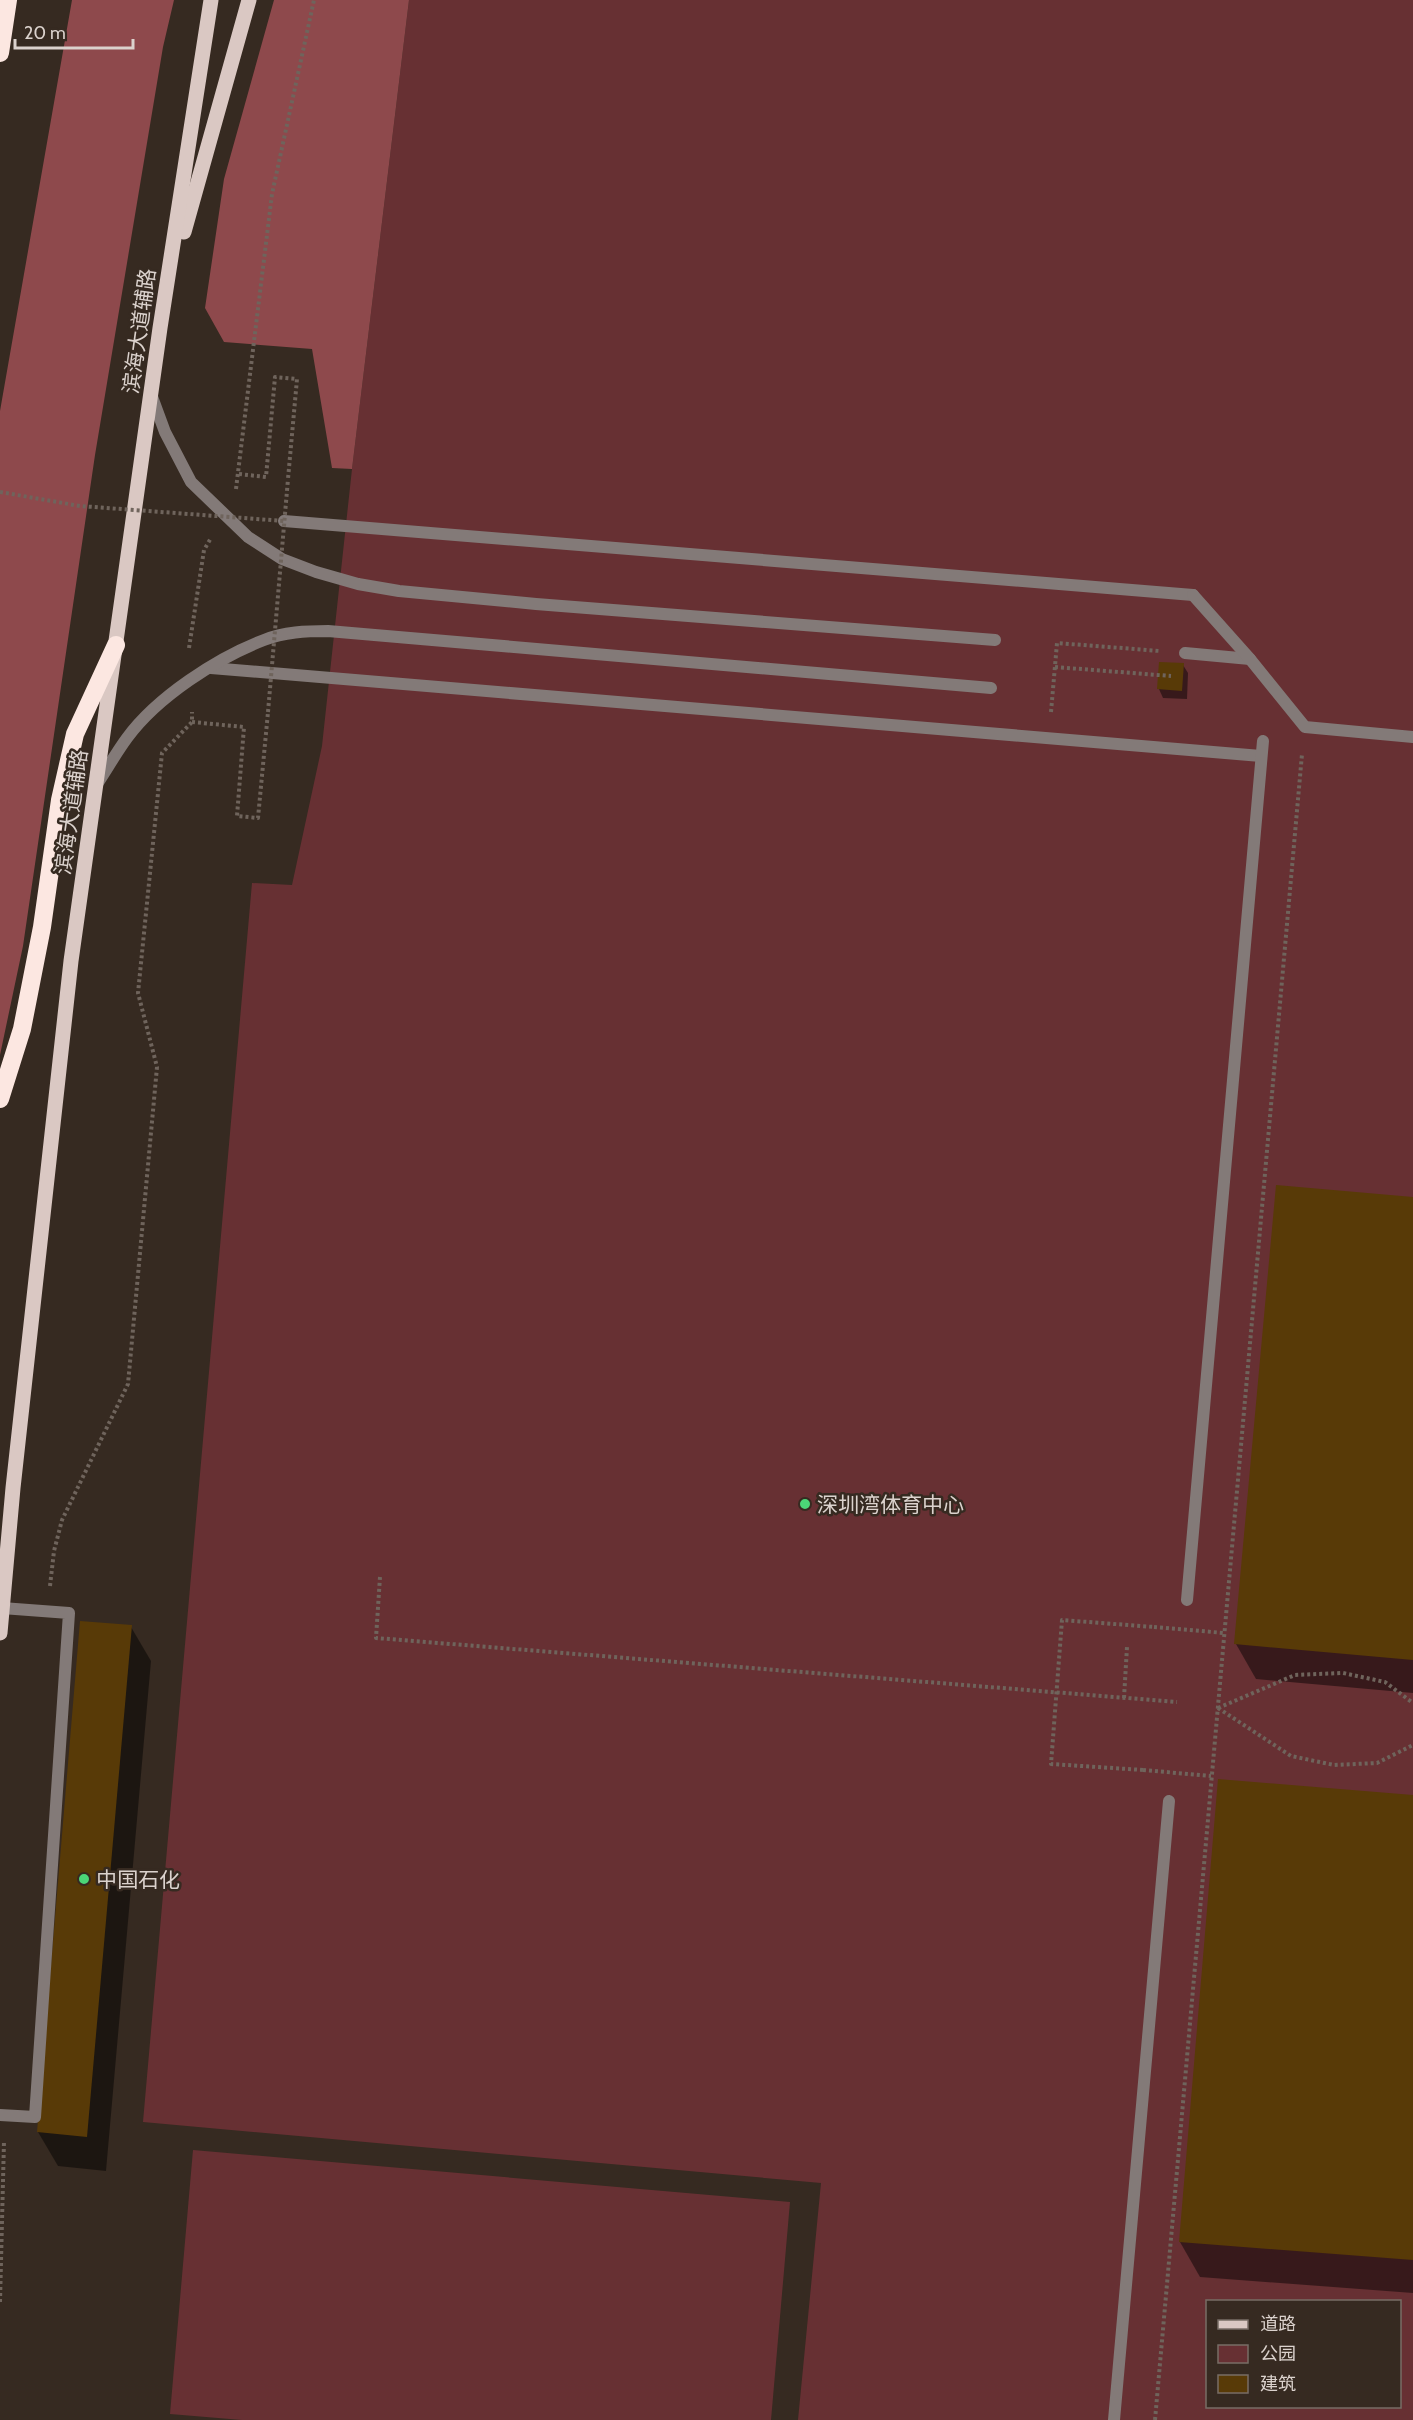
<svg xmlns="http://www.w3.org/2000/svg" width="1413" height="2420" font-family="Cabin,'Noto Sans SC',sans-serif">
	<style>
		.green { fill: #673033; fill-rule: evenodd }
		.forest { fill: #8e494c }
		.shadow { fill: #0007 }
		.building { fill: #583a07 }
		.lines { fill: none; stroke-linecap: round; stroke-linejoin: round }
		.path { stroke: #6f645c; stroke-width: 4; stroke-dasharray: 3 3; stroke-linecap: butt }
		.lane { stroke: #837a78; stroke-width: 12 }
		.street { stroke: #837a78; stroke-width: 12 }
		.primary { stroke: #dac8c3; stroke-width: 15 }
		.highway { stroke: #fce7e1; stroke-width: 18 }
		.path-bridge { stroke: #6f645c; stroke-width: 4; stroke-dasharray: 3 3; stroke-linecap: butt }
		.street-bridge { stroke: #837a78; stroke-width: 12 }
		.poi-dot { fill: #4bd677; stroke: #362a21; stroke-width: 2 }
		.labels { text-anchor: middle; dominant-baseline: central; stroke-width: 5; stroke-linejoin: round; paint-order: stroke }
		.street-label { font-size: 21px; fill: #dbd2cd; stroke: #362a21 }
		.poi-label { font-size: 21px; fill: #dbd2cd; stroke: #362a21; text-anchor: start }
	</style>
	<rect width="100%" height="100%" fill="#362a21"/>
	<!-- green -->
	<g class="green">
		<path d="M409,0H1413V2420H798L821,2183L143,2122L252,883L292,885L322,746L352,469ZM1208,2302H1400V2406H1208Z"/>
		<polygon points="193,2150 790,2202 771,2420 242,2420 170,2414"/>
	</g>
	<!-- forest -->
	<g class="forest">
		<polygon points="72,0 174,0 163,47 95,455 23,946 0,1055 0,411"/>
		<polygon points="274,0 409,0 352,469 332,468 312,349 224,342 205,308 224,179"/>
	</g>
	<!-- shadow -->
	<g class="shadow">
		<polygon points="1183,665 1188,673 1187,699 1163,698 1159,689"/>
		<polygon points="1413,1198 1413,1693 1256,1679 1236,1644"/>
		<polygon points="131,1627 151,1661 106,2171 58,2166 38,2132"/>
		<polygon points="1413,1796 1413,2293 1200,2277 1180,2242"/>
	</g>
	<!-- building -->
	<g class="building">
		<polygon points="1159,662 1184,663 1182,691 1157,689"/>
		<polygon points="1276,1185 1413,1197 1413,1660 1234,1644"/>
		<polygon points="80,1621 132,1625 87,2137 37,2132"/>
		<polygon points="1218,1779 1413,1795 1413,2260 1179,2242"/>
	</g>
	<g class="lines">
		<!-- path -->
		<g class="path">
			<polyline points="239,474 266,477 275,377 297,379 288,479"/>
			<polyline points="236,489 272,194 314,0"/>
			<polyline points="189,648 204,550 211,538"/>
			<polyline points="1055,667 1171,676"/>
			<polyline points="1051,712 1057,643 1160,651"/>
			<polyline points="192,722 244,727 237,816 258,818 268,712"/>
			<polyline points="380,1577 376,1638 1177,1702"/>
			<polyline points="50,1586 54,1551 62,1520 128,1384 157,1067 138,993 162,753 192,722 192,712"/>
			<polyline points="1124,1698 1127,1647"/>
			<polyline points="1218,1708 1291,1756 1334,1765 1377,1763 1413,1745"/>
			<polyline points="1218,1708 1295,1675 1343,1673 1385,1682 1413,1703"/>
			<polyline points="1143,1770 1051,1764 1062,1620 1154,1627"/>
			<polyline points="0,2302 4,2141"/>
		</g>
		<!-- lane -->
		<g class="lane">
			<polyline points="151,394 165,432 191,482 248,537 282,559 316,572 358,584 399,591 536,604 995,640"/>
			<polyline points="211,668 1261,756"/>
			<path d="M97,784C107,769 116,753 127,738C157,697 217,658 264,640C284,632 306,631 328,631L991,688"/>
			<polyline points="1187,1600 1263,741"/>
			<polyline points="0,2115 35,2117 69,1613 2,1608"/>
			<polyline points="1114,2420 1169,1801"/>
		</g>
		<!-- street -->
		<g class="street">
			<polyline points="284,521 1193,595"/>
			<polyline points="1185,653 1250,659"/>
		</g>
		<!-- primary -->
		<g class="primary">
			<polyline points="184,232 249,0"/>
			<polyline points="0,1633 13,1488 71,961 160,328 211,0"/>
		</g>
		<!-- highway -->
		<g class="highway">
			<polyline points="0,53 8,0"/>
			<polyline points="0,1099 22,1029 42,927 60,800 75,734 116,645"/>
		</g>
		<!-- path-bridge -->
		<g class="path-bridge">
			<polyline points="0,492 80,506 284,521"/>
			<polyline points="268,712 288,479"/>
			<polyline points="1154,1627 1224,1633"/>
			<polyline points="1143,1770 1211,1776"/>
			<polyline points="1155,2420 1302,754"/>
		</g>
		<!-- street-bridge -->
		<polyline class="street-bridge" points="1193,595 1250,659 1305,727 1413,737"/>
	</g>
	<!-- markers -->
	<g class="poi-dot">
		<circle cx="805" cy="1504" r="6"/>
		<circle cx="84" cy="1879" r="6"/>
	</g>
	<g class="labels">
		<!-- street labels -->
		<g class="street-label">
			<text transform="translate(139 331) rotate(-82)">滨海大道辅路</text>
			<text transform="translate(71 812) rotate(-82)">滨海大道辅路</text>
		</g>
		<!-- poi labels -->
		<g class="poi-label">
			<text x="817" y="1504">深圳湾体育中心</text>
			<text x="96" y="1879">中国石化</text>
		</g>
	</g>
	<!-- legend -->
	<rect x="1206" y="2300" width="195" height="108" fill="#362a21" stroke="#786d66" stroke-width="1.5"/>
	<rect x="1218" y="2320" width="30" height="9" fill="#dac8c3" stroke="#786d66" stroke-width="1.5"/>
	<text x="1260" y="2330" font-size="18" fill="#dbd2cd">道路</text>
	<rect x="1218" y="2345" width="30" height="18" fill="#673033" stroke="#786d66" stroke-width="1.5"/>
	<text x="1260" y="2360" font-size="18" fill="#dbd2cd">公园</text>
	<rect x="1218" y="2375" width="30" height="18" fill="#583a07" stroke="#786d66" stroke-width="1.5"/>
	<text x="1260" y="2390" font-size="18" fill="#dbd2cd">建筑</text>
	<!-- scale -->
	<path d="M15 39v9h118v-9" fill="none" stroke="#dbd2cd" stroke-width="3"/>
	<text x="24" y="39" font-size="18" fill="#dbd2cd" stroke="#362a21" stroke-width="4.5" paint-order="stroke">20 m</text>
</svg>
